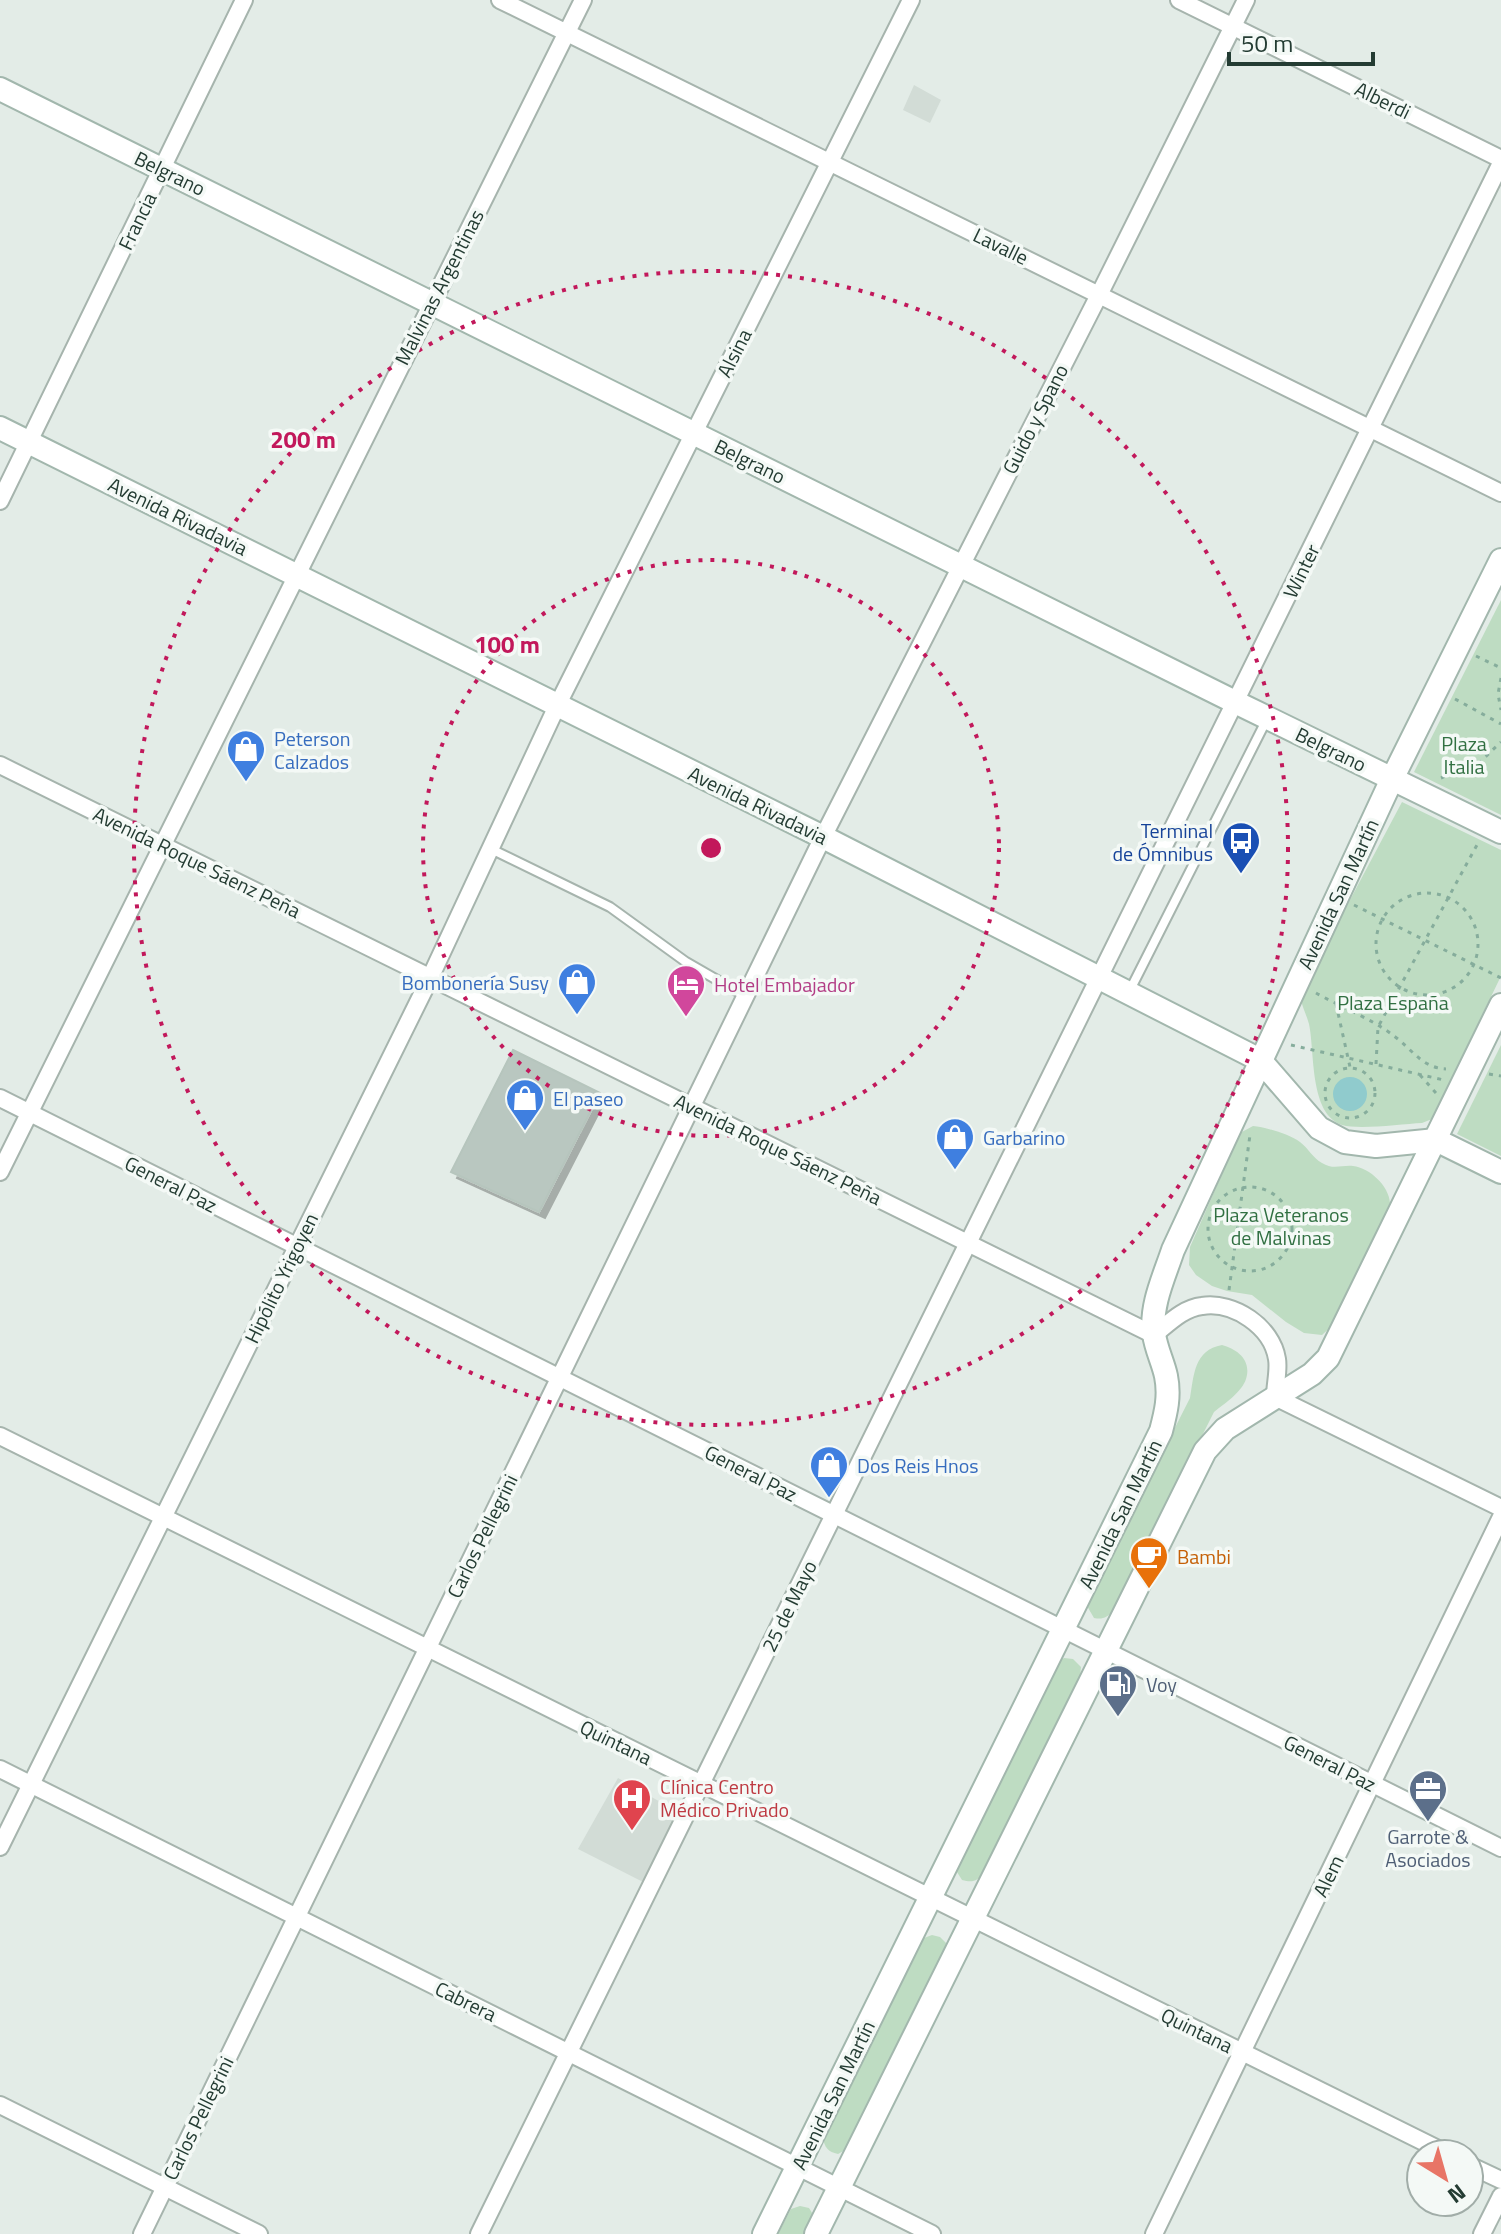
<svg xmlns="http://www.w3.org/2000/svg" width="1501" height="2234" font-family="'Titillium Web',sans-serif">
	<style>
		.built { fill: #d2dcd6 }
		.green { fill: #bedcc2 }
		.water { fill: #90cbcd }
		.building { fill: #b9c7c0; stroke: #b6c5bd; stroke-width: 2; filter: url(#shadow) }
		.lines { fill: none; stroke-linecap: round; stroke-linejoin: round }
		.lane-casing { stroke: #a6b4ad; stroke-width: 12 }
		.street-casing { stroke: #a6b4ad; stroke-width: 20 }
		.secondary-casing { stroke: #a2b7ad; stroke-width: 26 }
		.path { stroke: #86ad9c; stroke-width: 3; stroke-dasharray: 4 6; stroke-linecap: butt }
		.lane { stroke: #fff; stroke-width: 8 }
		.street { stroke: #fff; stroke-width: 16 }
		.secondary { stroke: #fff; stroke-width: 22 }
		.ring { fill: none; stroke: #c2185b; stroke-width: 4; stroke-dasharray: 4 8 }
		.labels { text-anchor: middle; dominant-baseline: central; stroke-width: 7; stroke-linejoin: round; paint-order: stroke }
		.street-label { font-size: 20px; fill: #243c33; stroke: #f4f9f6 }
		.shop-label { font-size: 20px; fill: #366cbe; stroke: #f4f9f6; text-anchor: start }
		.park-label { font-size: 20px; fill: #317042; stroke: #f4f9f6 }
		.transit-label { font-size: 20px; fill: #164399; stroke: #f4f9f6; text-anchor: end }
		.hotel-label { font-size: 20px; fill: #b23c85; stroke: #f4f9f6; text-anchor: start }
		.food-label { font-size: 20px; fill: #c56008; stroke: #f4f9f6; text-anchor: start }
		.service-label { font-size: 20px; fill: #4e5e75; stroke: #f4f9f6; text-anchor: start }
		.health-label { font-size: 20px; fill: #be3a42; stroke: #f4f9f6; text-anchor: start }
		.centre { fill: #c2185b; stroke: #f4f9f6; stroke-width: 4 }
		.ring-label { font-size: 24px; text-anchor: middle; font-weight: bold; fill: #c2185b; stroke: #f4f9f6; stroke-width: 7; stroke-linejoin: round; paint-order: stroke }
	</style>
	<defs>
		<filter id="shadow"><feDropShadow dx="6" dy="6" stdDeviation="0" flood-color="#0004"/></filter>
	</defs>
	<rect width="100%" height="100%" fill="#e3ece7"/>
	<!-- built -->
	<g class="built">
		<polygon points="914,85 941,100 930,123 903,110"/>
		<polygon points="618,1778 685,1816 651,1886 578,1849"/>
	</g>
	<!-- green -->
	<g class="green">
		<polygon points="1501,600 1501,815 1414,772"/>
		<path d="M1402,802L1501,850V976L1432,1119L1422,1123C1402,1124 1359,1130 1342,1125C1309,1114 1315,1051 1309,1024C1306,1013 1301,1005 1300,994Z"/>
		<polygon points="1501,1045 1501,1156 1457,1134"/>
		<path d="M1253,1126C1265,1127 1289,1134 1300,1142C1308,1148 1313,1158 1322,1163C1333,1170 1341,1165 1353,1166C1370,1168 1389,1186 1390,1203L1334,1324L1322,1335L1304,1333L1286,1322L1252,1295L1227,1291L1212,1286L1196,1275L1189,1265L1190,1247L1240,1133Z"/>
		<path d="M1222,1345C1237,1349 1252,1360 1246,1379C1242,1392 1224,1404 1214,1412L1114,1611C1107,1617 1103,1620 1094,1618L1087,1606L1090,1596L1190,1398C1194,1375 1194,1350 1222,1345Z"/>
		<path d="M1064,1658L1073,1659L1081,1667L1080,1677L984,1873C977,1881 973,1883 962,1880L957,1872L958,1862L1056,1663Z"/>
		<path d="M932,1935L940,1937L946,1943L945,1954L847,2149L838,2154C828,2152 824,2147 823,2137L917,1948L924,1938Z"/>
		<polygon points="800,2206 809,2208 814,2216 809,2234 778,2234 791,2209"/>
	</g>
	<!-- water -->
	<circle class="water" cx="1350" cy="1094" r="17"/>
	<!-- building -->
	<polygon class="building" points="513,1050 600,1093 539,1212 451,1172"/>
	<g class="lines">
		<defs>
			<g id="lane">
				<polyline points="491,849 610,907 686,962 745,996"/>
				<polyline points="1129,992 1267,719"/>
			</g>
			<g id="street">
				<polyline points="500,0 1501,493"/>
				<polyline points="1179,0 1501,159"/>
				<polyline points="0,501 244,0"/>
				<path d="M0,765L1154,1335C1168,1324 1183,1308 1202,1306C1234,1301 1272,1327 1277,1359C1279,1370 1275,1385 1275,1397L1501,1508"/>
				<polyline points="0,1098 1501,1848"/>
				<polyline points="0,1172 583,0"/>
				<polyline points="0,1436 1448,2154"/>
				<polyline points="0,1769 932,2234"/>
				<polyline points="0,1847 430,978 557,706 911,0"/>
				<polyline points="0,2105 259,2234"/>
				<polyline points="1469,2165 1501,2180"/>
				<polyline points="142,2234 823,837 1099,295 1246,0"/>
				<polyline points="479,2234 1501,163"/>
				<polyline points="1154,2234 1501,1517"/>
				<polyline points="1482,2234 1501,2196"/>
			</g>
			<g id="secondary">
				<polyline points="0,89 1235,702 1501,832"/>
				<polyline points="0,428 823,837 1260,1060 1319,1128 1345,1142 1376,1146 1436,1140 1501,1172"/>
				<path d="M764,2234L1161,1431C1166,1412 1170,1396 1166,1376C1163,1362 1156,1349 1154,1334C1150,1306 1164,1277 1173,1250L1392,779L1501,560"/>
				<polyline points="816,2234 1205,1451 1225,1429 1312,1374 1328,1358 1501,1005"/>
			</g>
		</defs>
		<!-- lane casing -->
		<use href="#lane" class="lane-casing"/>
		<!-- street casing -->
		<use href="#street" class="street-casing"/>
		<!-- secondary casing -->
		<use href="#secondary" class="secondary-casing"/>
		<!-- path -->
		<g class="path">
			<polyline points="1476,656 1501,668"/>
			<polyline points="1501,678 1498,694 1501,710"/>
			<polyline points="1455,699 1501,724"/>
			<polyline points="1441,778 1480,762 1501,742"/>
			<circle cx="1427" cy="944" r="51"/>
			<polyline points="1354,905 1501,978"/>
			<path d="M1316,993C1339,1006 1374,1020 1394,1036C1412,1049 1422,1068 1446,1069"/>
			<polyline points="1336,1004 1350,1067"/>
			<polyline points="1291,1045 1444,1080"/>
			<polyline points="1376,1064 1378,1027 1478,843"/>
			<circle cx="1350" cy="1093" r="25"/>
			<polyline points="1489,1074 1501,1076"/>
			<polyline points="1420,1075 1436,1093"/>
			<circle cx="1250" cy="1229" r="42"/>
			<polyline points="1229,1290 1250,1135"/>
		</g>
		<!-- lane -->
		<use href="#lane" class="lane"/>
		<!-- street -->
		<use href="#street" class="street"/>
		<!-- secondary -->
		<use href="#secondary" class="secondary"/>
	</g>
	<!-- distance rings -->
	<g class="ring">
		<circle cx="711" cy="848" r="288"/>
		<circle cx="711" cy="848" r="577"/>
	</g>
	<!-- icons -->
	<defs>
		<symbol id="shop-pin" viewBox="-11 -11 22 30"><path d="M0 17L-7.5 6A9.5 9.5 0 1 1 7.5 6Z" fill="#3f7fe0" stroke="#f4f9f6"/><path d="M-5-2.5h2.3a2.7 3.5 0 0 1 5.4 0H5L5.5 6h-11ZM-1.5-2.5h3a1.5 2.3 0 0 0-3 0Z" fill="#fff"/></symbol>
		<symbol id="bus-pin" viewBox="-11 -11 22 30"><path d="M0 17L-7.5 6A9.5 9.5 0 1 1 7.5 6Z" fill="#1a4fb4" stroke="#f4f9f6"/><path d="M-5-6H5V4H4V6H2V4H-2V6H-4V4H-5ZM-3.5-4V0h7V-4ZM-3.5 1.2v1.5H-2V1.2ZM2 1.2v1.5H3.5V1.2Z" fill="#fff"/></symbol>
		<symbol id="hotel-pin" viewBox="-11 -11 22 30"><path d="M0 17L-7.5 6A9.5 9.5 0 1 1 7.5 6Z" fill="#d1479c" stroke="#f4f9f6"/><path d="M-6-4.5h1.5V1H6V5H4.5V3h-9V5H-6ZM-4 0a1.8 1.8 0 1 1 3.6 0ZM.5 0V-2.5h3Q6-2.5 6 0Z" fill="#fff"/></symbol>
		<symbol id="cafe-pin" viewBox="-11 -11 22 30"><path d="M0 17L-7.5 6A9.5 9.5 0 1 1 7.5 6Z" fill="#e8710a" stroke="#f4f9f6"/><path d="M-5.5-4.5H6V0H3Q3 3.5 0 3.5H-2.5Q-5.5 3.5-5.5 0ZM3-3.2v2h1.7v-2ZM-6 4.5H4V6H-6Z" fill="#fff"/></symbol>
		<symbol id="fuel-pin" viewBox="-11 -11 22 30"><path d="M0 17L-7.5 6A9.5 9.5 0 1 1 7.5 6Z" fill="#5c6f8a" stroke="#f4f9f6"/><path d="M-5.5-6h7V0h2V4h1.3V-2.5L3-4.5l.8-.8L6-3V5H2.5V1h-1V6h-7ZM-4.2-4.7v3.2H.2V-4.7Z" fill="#fff"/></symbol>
		<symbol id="office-pin" viewBox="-11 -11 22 30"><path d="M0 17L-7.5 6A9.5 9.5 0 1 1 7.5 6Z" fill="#5c6f8a" stroke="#f4f9f6"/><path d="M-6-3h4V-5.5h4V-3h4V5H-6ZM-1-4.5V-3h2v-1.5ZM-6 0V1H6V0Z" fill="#fff"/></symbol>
		<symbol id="hospital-pin" viewBox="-11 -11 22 30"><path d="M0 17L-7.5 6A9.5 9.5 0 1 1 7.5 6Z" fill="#e0444e" stroke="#f4f9f6"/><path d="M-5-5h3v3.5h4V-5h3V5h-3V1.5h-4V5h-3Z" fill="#fff"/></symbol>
	</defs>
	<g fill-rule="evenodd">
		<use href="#shop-pin" x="224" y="727" width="44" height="60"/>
		<use href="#bus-pin" x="1219" y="819" width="44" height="60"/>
		<use href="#shop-pin" x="555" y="960" width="44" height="60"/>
		<use href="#hotel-pin" x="664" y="962" width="44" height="60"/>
		<use href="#shop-pin" x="503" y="1076" width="44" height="60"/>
		<use href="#shop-pin" x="933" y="1115" width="44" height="60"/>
		<use href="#shop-pin" x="807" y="1443" width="44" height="60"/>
		<use href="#cafe-pin" x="1127" y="1534" width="44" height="60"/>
		<use href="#fuel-pin" x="1096" y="1662" width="44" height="60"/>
		<use href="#office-pin" x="1406" y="1767" width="44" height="60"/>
		<use href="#hospital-pin" x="610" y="1776" width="44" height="60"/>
	</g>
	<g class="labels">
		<!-- street labels -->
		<g class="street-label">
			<text transform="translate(1383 100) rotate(26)">Alberdi</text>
			<text transform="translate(170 173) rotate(26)">Belgrano</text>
			<text transform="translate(137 221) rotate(-64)">Francia</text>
			<text transform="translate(1001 246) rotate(26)">Lavalle</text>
			<text transform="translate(439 287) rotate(-63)">Malvinas Argentinas</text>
			<text transform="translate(734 353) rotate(-63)">Alsina</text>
			<text transform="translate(1035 419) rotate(-63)">Guido y Spano</text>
			<text transform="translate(750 461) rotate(26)">Belgrano</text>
			<text transform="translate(178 516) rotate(26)">Avenida Rivadavia</text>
			<text transform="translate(1301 571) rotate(-64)">Winter</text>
			<text transform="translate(1331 749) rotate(26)">Belgrano</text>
			<text transform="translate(758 805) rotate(26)">Avenida Rivadavia</text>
			<text transform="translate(197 862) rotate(26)">Avenida Roque Sáenz Peña</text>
			<text transform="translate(1338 894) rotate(-65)">Avenida San Martín</text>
			<text transform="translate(778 1149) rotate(26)">Avenida Roque Sáenz Peña</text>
			<text transform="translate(171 1184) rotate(27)">General Paz</text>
			<text transform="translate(281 1278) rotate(-64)">Hipólito Yrigoyen</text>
			<text transform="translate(751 1473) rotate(27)">General Paz</text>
			<text transform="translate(1120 1514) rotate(-64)">Avenida San Martín</text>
			<text transform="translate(482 1536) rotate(-64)">Carlos Pellegrini</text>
			<text transform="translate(789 1606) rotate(-64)">25 de Mayo</text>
			<text transform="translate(616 1742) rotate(26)">Quintana</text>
			<text transform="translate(1330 1763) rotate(27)">General Paz</text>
			<text transform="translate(1328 1876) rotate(-64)">Alem</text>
			<text transform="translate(466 2001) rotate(26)">Cabrera</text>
			<text transform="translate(1197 2030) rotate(26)">Quintana</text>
			<text transform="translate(833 2095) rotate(-64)">Avenida San Martín</text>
			<text transform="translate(198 2118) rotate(-64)">Carlos Pellegrini</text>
		</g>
		<!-- shop labels -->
		<g class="shop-label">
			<text x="274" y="738">Peterson<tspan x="274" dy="23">Calzados</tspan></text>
			<text x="549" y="982" text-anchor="end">Bombonería Susy</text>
			<text x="553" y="1098">El paseo</text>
			<text x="983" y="1137">Garbarino</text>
			<text x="857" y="1465">Dos Reis Hnos</text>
		</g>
		<!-- park labels -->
		<g class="park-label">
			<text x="1464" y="743">Plaza<tspan x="1464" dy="23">Italia</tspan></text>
			<text x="1393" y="1002">Plaza España</text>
			<text x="1281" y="1214">Plaza Veteranos<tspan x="1281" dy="23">de Malvinas</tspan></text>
		</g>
		<!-- transit labels -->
		<g class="transit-label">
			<text x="1213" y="830">Terminal<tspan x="1213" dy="23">de Ómnibus</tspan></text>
		</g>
		<!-- hotel labels -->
		<g class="hotel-label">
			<text x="714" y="984">Hotel Embajador</text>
		</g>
		<!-- food labels -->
		<g class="food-label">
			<text x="1177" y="1556">Bambi</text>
		</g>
		<!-- service labels -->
		<g class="service-label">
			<text x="1146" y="1684">Voy</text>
			<text x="1428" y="1836" text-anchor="middle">Garrote &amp;<tspan x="1428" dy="23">Asociados</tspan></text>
		</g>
		<!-- health labels -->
		<g class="health-label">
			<text x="660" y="1786">Clínica Centro<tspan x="660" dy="23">Médico Privado</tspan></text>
		</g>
	</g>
	<circle cx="711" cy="848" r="12" class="centre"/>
	<g class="ring-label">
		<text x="303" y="448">200 m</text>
		<text x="507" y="653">100 m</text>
	</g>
	<!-- north arrow -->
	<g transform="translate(1445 2178) rotate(143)"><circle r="38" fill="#f4f9f6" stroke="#a1ada8" stroke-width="2"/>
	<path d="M0-6L14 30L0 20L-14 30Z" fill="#e87566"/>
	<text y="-12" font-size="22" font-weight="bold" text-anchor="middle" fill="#243c33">N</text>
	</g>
	<!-- scale -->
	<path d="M1229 52v12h144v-12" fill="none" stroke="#243c33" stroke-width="4"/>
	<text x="1241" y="52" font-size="24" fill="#243c33" stroke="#f4f9f6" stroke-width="6" paint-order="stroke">50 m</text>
</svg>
